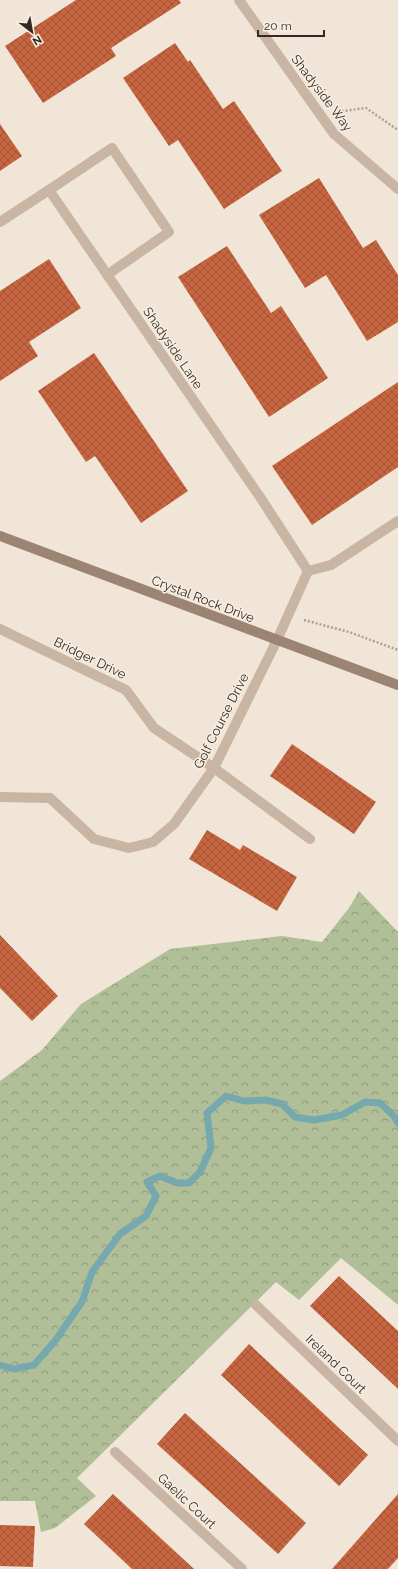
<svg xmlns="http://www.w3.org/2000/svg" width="398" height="1569" font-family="Raleway,sans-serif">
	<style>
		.forest { fill: url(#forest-crowns) }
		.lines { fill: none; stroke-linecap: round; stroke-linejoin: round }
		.stream { stroke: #76a9ad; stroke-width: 7 }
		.building { fill: url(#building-cross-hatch) }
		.path { stroke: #b39f8d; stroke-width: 2.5; stroke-dasharray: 2 2; stroke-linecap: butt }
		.lane { stroke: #c8b5a3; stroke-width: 10 }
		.street { stroke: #c8b5a3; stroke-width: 10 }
		.secondary { stroke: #9b8474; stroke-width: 10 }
		.labels { text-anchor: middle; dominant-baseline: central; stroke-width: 3; stroke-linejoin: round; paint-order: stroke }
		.street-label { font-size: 13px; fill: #332a25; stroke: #f8efe2 }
	</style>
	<defs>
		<pattern id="forest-crowns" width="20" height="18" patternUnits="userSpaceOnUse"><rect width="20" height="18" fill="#b0bf97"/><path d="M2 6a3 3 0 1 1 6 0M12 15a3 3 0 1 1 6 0" fill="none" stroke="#909b7b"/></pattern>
		<pattern id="building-cross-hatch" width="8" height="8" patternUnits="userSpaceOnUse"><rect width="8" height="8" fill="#c6653f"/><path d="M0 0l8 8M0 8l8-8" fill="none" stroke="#a15335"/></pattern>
	</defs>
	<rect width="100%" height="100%" fill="#f0e5d6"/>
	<!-- forest -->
	<polygon class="forest" points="359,891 398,932 398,1305 341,1258 299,1300 276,1282 77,1478 96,1496 55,1528 41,1532 35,1501 0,1501 0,1081 42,1050 81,1004 170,949 282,936 322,942 349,908"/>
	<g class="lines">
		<!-- stream -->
		<polyline class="stream" points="0,1365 14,1369 34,1365 55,1341 82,1302 92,1272 120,1234 146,1216 156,1196 147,1182 160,1176 177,1183 189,1183 200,1172 211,1148 207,1113 226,1096 244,1101 266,1100 282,1104 295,1117 314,1120 342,1115 365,1102 380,1103 394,1116 398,1123"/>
	</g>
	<!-- building -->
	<g class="building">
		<polygon points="76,0 179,0 181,3 111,48 116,56 43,103 5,46"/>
		<polygon points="175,43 188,62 190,60 223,109 234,101 282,171 224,209 178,140 169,146 123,78"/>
		<polygon points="0,124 22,156 0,171"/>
		<polygon points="319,178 363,248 376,240 398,275 398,322 367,341 326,275 305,288 259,215"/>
		<polygon points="227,246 271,313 281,306 328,378 269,417 178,277"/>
		<polygon points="49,259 81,308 29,342 38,356 0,381 0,291"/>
		<polygon points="94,353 188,491 141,523 95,456 86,462 38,391"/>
		<polygon points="398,382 398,467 312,525 272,466"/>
		<polygon points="292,744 376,802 354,834 270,776"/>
		<polygon points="207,830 240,850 243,845 297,877 277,911 189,859"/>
		<polygon points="0,935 58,996 32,1021 0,988"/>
		<polygon points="339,1276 398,1331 398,1389 310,1306"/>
		<polygon points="249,1344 368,1455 339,1486 221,1375"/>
		<polygon points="185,1413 306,1523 278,1554 157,1444"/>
		<polygon points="113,1494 194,1569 132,1569 84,1524"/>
		<polygon points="398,1494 398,1558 388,1569 332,1569"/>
		<polygon points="0,1525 35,1526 33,1567 0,1566"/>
	</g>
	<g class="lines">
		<!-- path -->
		<g class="path">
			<polyline points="338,113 343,111 366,108 398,130"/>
			<polyline points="304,620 349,632 398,650"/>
		</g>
		<!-- lane -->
		<polyline class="lane" points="49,190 112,148 169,232 107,275"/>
		<!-- street -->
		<g class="street">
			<polyline points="239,0 334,134 398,189"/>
			<polyline points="0,222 49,190 262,500 308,571"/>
			<polyline points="0,629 126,690 154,728 214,768 310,839"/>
			<polyline points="0,797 50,798 94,839 129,848 153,842 174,824 214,768 277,640 308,571 331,565 398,521"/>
			<polyline points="256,1305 398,1441"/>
			<polyline points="115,1452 242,1569"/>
		</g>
		<!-- secondary -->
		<polyline class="secondary" points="0,536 398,685"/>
	</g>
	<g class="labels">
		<!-- street labels -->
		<g class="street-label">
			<text transform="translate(322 93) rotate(53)">Shadyside Way</text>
			<text transform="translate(173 348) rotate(56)">Shadyside Lane</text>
			<text transform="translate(203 599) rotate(21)">Crystal Rock Drive</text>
			<text transform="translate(90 658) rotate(26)">Bridger Drive</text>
			<text transform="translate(221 721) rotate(-63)">Golf Course Drive</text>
			<text transform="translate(336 1364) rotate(44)">Ireland Court</text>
			<text transform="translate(187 1501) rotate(43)">Gaelic Court</text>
		</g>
	</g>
	<!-- north arrow -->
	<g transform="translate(32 32) rotate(149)" stroke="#f8efe2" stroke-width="3" paint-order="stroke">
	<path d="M0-3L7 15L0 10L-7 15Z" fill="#332a25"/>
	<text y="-6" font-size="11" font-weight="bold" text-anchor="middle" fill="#332a25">N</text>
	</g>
	<!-- scale -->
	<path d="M258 30v6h66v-6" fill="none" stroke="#332a25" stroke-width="2"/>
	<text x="264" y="30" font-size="12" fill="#332a25" stroke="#f8efe2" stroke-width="3" paint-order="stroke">20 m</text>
</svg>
